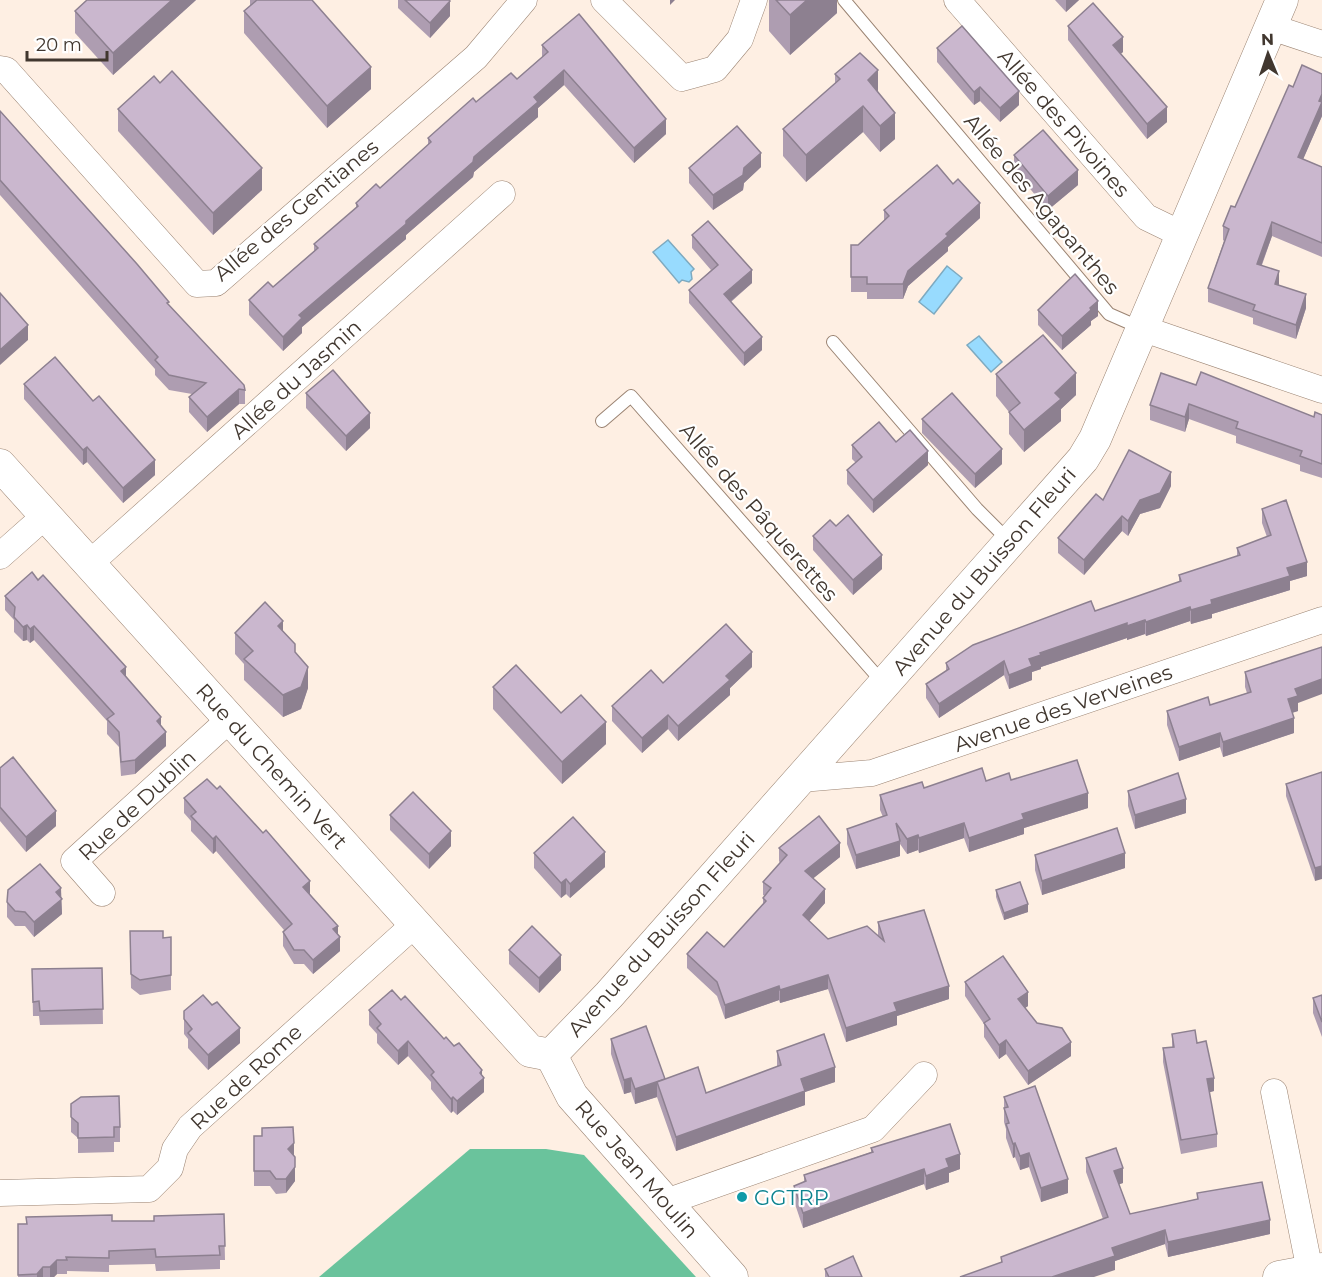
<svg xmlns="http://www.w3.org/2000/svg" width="1322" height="1277" font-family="Montserrat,sans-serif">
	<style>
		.forest { fill: #6ac39c }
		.water { fill: #98dbfe; stroke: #7eaac0; stroke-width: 1.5 }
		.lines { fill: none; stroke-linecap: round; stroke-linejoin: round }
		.service-casing { stroke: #9b8473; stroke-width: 14 }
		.minor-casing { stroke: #9b8473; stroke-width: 27 }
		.tertiary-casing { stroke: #9b8473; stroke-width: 33 }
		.service { stroke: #fff; stroke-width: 12 }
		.minor { stroke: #fff; stroke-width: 26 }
		.tertiary { stroke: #fff; stroke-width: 32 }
		.wall { fill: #ae9db1 }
		.shaded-wall { fill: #8d8090 }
		.building { fill: #cab7ce; stroke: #8d8090; stroke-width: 1.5 }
		.culture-dot { fill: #0f9aa8; stroke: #fff; stroke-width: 2 }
		.labels { text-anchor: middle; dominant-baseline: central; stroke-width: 4.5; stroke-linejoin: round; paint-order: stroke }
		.street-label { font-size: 21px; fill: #41372f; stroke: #fff }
		.culture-label { font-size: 21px; fill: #0d838f; stroke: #fff; text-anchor: start }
	</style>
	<rect width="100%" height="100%" fill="#feefe3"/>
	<!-- forest -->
	<polygon class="forest" points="470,1149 546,1149 584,1155 696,1277 319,1277"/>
	<!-- water -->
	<g class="water">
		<polygon points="668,240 694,269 691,272 692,279 689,282 682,280 679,283 653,252"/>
		<polygon points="947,266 962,278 934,314 919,302"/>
		<polygon points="979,336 1002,362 991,372 967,345"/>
	</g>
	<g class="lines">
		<defs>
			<g id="service">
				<polyline points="844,0 1109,314 1141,328"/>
				<polyline points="833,342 977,509 1009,541"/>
				<polyline points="602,421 631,396 884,684"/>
			</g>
			<g id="minor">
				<polyline points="604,0 682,78 715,69 740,39 754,0"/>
				<polyline points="957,0 1146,217 1181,234"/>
				<polyline points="1271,27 1322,44"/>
				<polyline points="0,69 6,70 197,284 216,283 476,57 524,0"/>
				<polyline points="1141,328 1322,390"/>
				<polyline points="0,556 45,516"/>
				<polyline points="89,564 502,194"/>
				<polyline points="801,779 872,773 1322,620"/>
				<polyline points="102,893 74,861 230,719"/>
				<polyline points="1274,1092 1310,1271"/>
				<polyline points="0,1193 149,1189 170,1168 175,1149 190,1127 415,924"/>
				<polyline points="666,1202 873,1129 924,1075"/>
			</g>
			<g id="tertiary">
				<polyline points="0,465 530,1051 551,1055"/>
				<polyline points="551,1055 609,995 1083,459 1095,439 1282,0"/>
				<polyline points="551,1055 572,1096 732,1277"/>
				<polyline points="1279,1277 1322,1269"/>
			</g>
		</defs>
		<!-- service casing -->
		<use href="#service" class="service-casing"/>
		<!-- minor casing -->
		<use href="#minor" class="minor-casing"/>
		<!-- tertiary casing -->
		<use href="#tertiary" class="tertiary-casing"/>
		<!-- service -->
		<use href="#service" class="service"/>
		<!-- minor -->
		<use href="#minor" class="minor"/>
		<!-- tertiary -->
		<use href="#tertiary" class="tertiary"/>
	</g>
	<!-- wall -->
	<g class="wall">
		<polygon points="196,0 113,75 75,33 75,11"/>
		<polygon points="250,0 312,0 371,89 327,128 244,33 244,11 250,6"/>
		<polygon points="398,0 450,0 450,16 430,38 398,8"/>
		<polygon points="769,0 837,0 837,13 790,55 769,31"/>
		<polygon points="1055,0 1079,0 1066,12"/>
		<polygon points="1068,26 1123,52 1120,54 1167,122 1147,139 1068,40"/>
		<polygon points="542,45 666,134 634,163 564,85 538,108 538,117 474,172 473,177 406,235 406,239 302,327 302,333 283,351 249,315 249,300 273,287 314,251 314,244 356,208 356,203 380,188 428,145 428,138 476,102 517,79 542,57"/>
		<polygon points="937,48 1019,105 1000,122 980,101 974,105 937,62"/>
		<polygon points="835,74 878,92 895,139 880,152 863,132 806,182 783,156 783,129 835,84"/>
		<polygon points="1322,74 1322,116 1303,159 1322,167 1322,257 1272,236 1262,265 1279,285 1306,308 1296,339 1253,324 1253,318 1208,302 1208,288 1224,241 1223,240 1223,226 1235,207 1293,87"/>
		<polygon points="118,109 262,190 213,235 118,131"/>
		<polygon points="0,111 169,305 245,390 245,404 239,404 207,432 189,412 189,397 192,394 169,390 155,375 155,369 0,195"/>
		<polygon points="1014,155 1078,185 1048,210 1014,170"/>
		<polygon points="761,167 744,183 743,190 713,210 689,183 689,168"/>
		<polygon points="884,210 980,218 948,247 948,251 908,286 903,299 867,299 867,292 851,292 851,245 858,245 884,221"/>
		<polygon points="692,235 752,283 731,302 762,350 744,366 689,303 689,290 711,270 692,248"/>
		<polygon points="1038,310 1098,316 1091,321 1091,325 1062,350 1038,325"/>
		<polygon points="996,374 1076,395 1061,409 1061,421 1024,452 1009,434 1009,412 996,396"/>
		<polygon points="24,384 155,475 123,503 87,462 83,465 24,399"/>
		<polygon points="1196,385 1314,417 1322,415 1322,478 1300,471 1300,465 1236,443 1236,436 1189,419 1185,432 1150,420 1150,405"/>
		<polygon points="306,393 370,428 346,451 306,408"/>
		<polygon points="922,419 1002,464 975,488 922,433"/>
		<polygon points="896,442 928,465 873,513 847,484 847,470 856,463 852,459 852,445"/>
		<polygon points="1171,486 1160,508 1140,514 1128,536 1122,531 1084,575 1058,553 1058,538 1103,500"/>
		<polygon points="1262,509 1307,576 1290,581 1290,590 1212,614 1212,618 1191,624 1190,621 1146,636 1145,634 1127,640 1127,638 1041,667 1041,669 1032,672 1032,680 1009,689 1004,675 939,718 926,698 926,684 946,671 946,663 1179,582 1179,575 1237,556 1237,548 1267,537 1262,523"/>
		<polygon points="836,526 882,569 853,595 813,550 813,536"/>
		<polygon points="5,596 126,677 161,726 166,746 135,774 121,776 119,747 107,734 107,721 34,640 30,643 27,640 23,641 14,632 14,620 5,610"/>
		<polygon points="283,631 295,652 308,688 301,709 283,717 244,680 244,664 235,654 235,633"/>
		<polygon points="752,667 730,688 730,695 678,741 668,729 642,753 612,721 612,706 663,683"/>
		<polygon points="1245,672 1298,703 1298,711 1292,713 1294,733 1223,757 1220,747 1179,761 1167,725 1167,711 1210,705 1247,693 1245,687"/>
		<polygon points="493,687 561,713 606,744 562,784 493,709"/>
		<polygon points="0,768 56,826 26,852 0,821"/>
		<polygon points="1322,772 1315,881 1286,796 1286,784"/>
		<polygon points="1011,780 1088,808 1024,828 1024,834 969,852 964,838 919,853 918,850 907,854 900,844 900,856 856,869 847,844 847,829 883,817 880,810 880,795 924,788 986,781"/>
		<polygon points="1128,791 1186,813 1135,829 1128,806"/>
		<polygon points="184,798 310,894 338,934 340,951 313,974 304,964 294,964 283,946 283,932 284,930 216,851 213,854 191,831 191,821 184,813"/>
		<polygon points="390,815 451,846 429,869 390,830"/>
		<polygon points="779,848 840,857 813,878 825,903 809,921 828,939 878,936 878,922 949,999 897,1016 897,1025 846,1042 828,989 780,1003 779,1000 725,1019 717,996 687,968 687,954 724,947 763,904 763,898 765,896 763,895 763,882 780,863 779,861"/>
		<polygon points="534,853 605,867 570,898 566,894 561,898 534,868"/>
		<polygon points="1035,855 1125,868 1042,895 1035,870"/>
		<polygon points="996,890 1028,912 1004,920 996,897"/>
		<polygon points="61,898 62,914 34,937 25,926 15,926 7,917 7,902"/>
		<polygon points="130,931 163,938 171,937 171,990 140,995 131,988"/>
		<polygon points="509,950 561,970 539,993 509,964"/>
		<polygon points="102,968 103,1024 40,1025 39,1016 33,1016 32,969"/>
		<polygon points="965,982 1028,1006 1025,1008 1037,1023 1071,1056 1028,1085 1006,1054 999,1059 984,1037 984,1024 965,996"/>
		<polygon points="1322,995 1322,1037 1313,1013 1313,998"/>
		<polygon points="401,1000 482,1075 484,1092 457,1115 453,1111 451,1113 431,1089 431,1082 408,1056 398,1065 377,1043 377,1034 369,1025 369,1010"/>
		<polygon points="184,1011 240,1043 208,1070 188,1048 188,1039 184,1034"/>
		<polygon points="1172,1034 1197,1043 1214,1091 1209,1092 1217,1134 1217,1147 1181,1154 1163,1062 1163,1048 1172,1047"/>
		<polygon points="611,1039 665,1079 706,1093 777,1067 777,1051 835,1082 805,1092 805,1105 676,1151 657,1097 635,1104 631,1092 624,1094 611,1054"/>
		<polygon points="1004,1097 1068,1193 1041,1202 1029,1167 1020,1170 1015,1157 1013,1158 1006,1138 1006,1129 1004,1122"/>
		<polygon points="71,1104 120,1127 120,1142 114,1142 114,1152 78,1153 78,1138 71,1132"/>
		<polygon points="254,1136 294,1156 295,1181 286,1193 276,1194 270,1186 254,1186"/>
		<polygon points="871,1148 960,1169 949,1173 949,1182 926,1190 924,1184 803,1228 794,1201 794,1186 804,1182 804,1175 871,1152"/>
		<polygon points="1086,1158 1123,1183 1119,1184 1130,1214 1197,1199 1197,1193 1270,1234 1168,1257 1165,1244 1115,1261 1115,1270 1001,1262 1001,1257 1103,1219 1086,1172"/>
		<polygon points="224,1214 225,1260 220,1260 220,1269 156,1271 155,1264 109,1265 109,1272 67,1271 67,1274 57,1274 54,1277 18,1277 18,1224 112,1221 154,1221"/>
		<polygon points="825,1269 862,1277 825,1277"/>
	</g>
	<!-- shaded-wall -->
	<g class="shaded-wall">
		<polygon points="172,0 196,0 113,75 113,53"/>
		<polygon points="670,0 675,0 670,5"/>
		<polygon points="807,0 837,0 837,13 790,55 790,15"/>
		<polygon points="1066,0 1079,0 1066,12"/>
		<polygon points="450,1 450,16 430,38 430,23"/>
		<polygon points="1123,37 1123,52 1113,60 1113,45"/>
		<polygon points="371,67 371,89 327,128 327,106"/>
		<polygon points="564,70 564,85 538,108 538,117 474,172 473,177 406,235 406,239 302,327 302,333 283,351 283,337 299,315 406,221 474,157 534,97"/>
		<polygon points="878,70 878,97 868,80"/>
		<polygon points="980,87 980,101 974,105 974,92"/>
		<polygon points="1019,91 1019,105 1000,122 1000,108"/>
		<polygon points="1322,94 1322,116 1298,171 1298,157"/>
		<polygon points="863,106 863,132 806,182 806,155"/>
		<polygon points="1167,107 1167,122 1147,139 1147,124"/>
		<polygon points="895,113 895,139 880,152 880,126"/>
		<polygon points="666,119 666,134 634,163 634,148"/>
		<polygon points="761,153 761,167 744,183 743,190 713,210 713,195"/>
		<polygon points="262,168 262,190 213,235 213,213"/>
		<polygon points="1078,170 1078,185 1048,210 1048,196"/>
		<polygon points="980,203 980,218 948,247 948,251 908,286 903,299 903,284 908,271 946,234"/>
		<polygon points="1272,222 1272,236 1257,277 1257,264"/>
		<polygon points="752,270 752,283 724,307 724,294"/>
		<polygon points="1279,271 1279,285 1275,284"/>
		<polygon points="1306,294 1306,308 1296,339 1296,325"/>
		<polygon points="1098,301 1098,316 1091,321 1091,325 1062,350 1062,336 1090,308"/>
		<polygon points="28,325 28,340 0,365 0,350"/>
		<polygon points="762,337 762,350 744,366 744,353"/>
		<polygon points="1076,373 1076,395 1061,409 1061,421 1024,452 1024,430 1055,393"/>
		<polygon points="239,389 239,404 207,432 207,417"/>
		<polygon points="1189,404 1189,419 1185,432 1185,417"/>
		<polygon points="370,413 370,428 346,451 346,436"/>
		<polygon points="87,447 87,462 83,465 83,450"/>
		<polygon points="1002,449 1002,464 975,488 975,474"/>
		<polygon points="928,451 928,465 873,513 873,500"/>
		<polygon points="155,460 155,475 123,503 123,488"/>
		<polygon points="1171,472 1171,486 1160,508 1140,514 1128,536 1128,521 1140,500"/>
		<polygon points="1122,516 1122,531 1084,575 1084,560"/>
		<polygon points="882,555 882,569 853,595 853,580"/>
		<polygon points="1307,562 1307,576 1290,581 1290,590 1212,614 1212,618 1191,624 1191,610 1211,600 1287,568"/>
		<polygon points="1190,607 1190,621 1146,636 1146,622"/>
		<polygon points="1145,620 1145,634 1127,640 1127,626"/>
		<polygon points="283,621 283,643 278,626"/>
		<polygon points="1127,623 1127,638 1041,667 1041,669 1032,672 1032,680 1009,689 1009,675 1029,659 1040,653"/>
		<polygon points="27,625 27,640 23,641 23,627"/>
		<polygon points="34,626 34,640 30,643 30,629"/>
		<polygon points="752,652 752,667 730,688 730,695 678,741 678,726 726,676"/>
		<polygon points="1004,661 1004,675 939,718 939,704"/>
		<polygon points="126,667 126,681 121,671"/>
		<polygon points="308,667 308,688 301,709 283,717 283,695"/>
		<polygon points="1322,679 1322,694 1298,703 1298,711 1288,714 1288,699 1295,689"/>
		<polygon points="668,715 668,729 642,753 642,738"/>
		<polygon points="161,717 161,731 157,721"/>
		<polygon points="1294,718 1294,733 1223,757 1223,742"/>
		<polygon points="606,722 606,744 562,784 562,762"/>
		<polygon points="166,732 166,746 135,774 135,760"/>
		<polygon points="1220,733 1220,747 1179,761 1179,747"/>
		<polygon points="1088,793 1088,808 1024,828 1024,834 969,852 969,838 1022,814"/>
		<polygon points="1186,799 1186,813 1135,829 1135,815"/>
		<polygon points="56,811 56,826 26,852 26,837"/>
		<polygon points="964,823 964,838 919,853 919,838"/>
		<polygon points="451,831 451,846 429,869 429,854"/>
		<polygon points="918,835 918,850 907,854 907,839"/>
		<polygon points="216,836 216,851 213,854 213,839"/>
		<polygon points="900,841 900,856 856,869 856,855"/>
		<polygon points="840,843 840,857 805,885 805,871"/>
		<polygon points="605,852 605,867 570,898 570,884"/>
		<polygon points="1125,853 1125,868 1042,895 1042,881"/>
		<polygon points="1322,866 1322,879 1315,881 1315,868"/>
		<polygon points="566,879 566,894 561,898 561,883"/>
		<polygon points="310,881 310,896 303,887"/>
		<polygon points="61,888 62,914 34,937 34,922 56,892"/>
		<polygon points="825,889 825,903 803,928 803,915"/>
		<polygon points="1028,904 1028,912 1004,920 1004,913"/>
		<polygon points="338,926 338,939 340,937 340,951 313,974 313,960 333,929"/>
		<polygon points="561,955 561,970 539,993 539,978"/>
		<polygon points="828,975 828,989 780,1003 780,990"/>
		<polygon points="779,986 779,1000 725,1019 725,1005"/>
		<polygon points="949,986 949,999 897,1016 897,1025 846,1042 846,1028 894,1003"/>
		<polygon points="1028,992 1028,1006 1018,1013 1018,999"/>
		<polygon points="240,1028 240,1043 208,1070 208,1055"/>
		<polygon points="1006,1040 1006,1054 999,1059 999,1045"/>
		<polygon points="408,1041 408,1056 398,1065 398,1051"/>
		<polygon points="1071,1042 1071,1056 1028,1085 1028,1071"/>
		<polygon points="835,1067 835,1082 805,1092 805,1105 676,1151 676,1137 801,1079"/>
		<polygon points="482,1070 482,1079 484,1078 484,1092 457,1115 457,1101"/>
		<polygon points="631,1078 631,1092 624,1094 624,1080"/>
		<polygon points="1214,1078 1214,1091 1207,1093 1207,1079"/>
		<polygon points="657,1082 657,1097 635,1104 635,1089"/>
		<polygon points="453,1097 453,1111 451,1113 451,1099"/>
		<polygon points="294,1143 294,1157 288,1149"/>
		<polygon points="1015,1143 1015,1157 1013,1158 1013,1144"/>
		<polygon points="1029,1153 1029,1167 1020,1170 1020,1156"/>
		<polygon points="960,1154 960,1169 949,1173 949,1182 926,1190 926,1176 946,1159"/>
		<polygon points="295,1167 295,1181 286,1193 286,1179"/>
		<polygon points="1123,1168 1123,1183 1114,1186 1114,1171"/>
		<polygon points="924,1169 924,1184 803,1228 803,1213"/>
		<polygon points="1068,1179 1068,1193 1041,1202 1041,1188"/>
		<polygon points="1270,1220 1270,1234 1168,1257 1168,1242"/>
		<polygon points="1165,1230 1165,1244 1115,1261 1115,1270 1094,1277 1052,1277 1112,1248"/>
		<polygon points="57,1260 57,1274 54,1277 50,1277 50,1267"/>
		<polygon points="43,1267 43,1277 37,1277 37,1274"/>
	</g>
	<!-- building -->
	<g class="building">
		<polygon points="87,0 172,0 113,53 75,11"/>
		<polygon points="257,0 312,0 371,67 327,106 244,11"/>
		<polygon points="405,0 449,0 450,1 430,23"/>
		<polygon points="776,0 807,0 790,15"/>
		<polygon points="1093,3 1123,37 1113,45 1167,107 1147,124 1068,26"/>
		<polygon points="579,14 666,119 634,148 564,70 534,97 538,102 474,157 473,162 406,221 406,224 299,315 302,318 283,337 249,300 268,282 273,287 318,248 314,244 358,206 356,203 376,184 380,188 431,142 428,138 473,98 476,102 511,73 517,79 548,52 542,45"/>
		<polygon points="962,26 1019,91 1000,108 980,87 974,92 937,48"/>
		<polygon points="860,53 878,70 868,80 895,113 880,126 863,106 806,155 783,129 840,79 835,74"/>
		<polygon points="1302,65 1322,74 1322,94 1319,101 1322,102 1298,157 1322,167 1322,243 1272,222 1257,264 1279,271 1275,284 1306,294 1296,325 1253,310 1255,305 1208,288 1229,229 1223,226 1231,206 1235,207 1289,85 1293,87"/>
		<polygon points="172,71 262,168 213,213 118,109 154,76 160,83"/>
		<polygon points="0,111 137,264 169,302 167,303 244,385 245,390 239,389 207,417 189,397 206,383 169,375 155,360 158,357 0,180"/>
		<polygon points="737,126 761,153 744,168 743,175 713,195 689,168"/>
		<polygon points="1043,130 1078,170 1048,196 1014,155"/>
		<polygon points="937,165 953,184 958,179 980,203 946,234 948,236 908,271 903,284 867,284 867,277 851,277 851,245 858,245 889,216 884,210"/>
		<polygon points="708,221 752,270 724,294 762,337 744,353 689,290 718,265 692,235"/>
		<polygon points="1075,274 1098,301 1090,308 1091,310 1062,336 1038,310"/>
		<polygon points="0,293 28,325 0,350"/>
		<polygon points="1043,335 1076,373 1055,393 1061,399 1024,430 1009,412 1020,403 996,374"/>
		<polygon points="55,357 93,401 99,396 155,460 123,488 87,447 83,450 24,384"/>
		<polygon points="333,370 370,413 346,436 306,393"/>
		<polygon points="1201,372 1314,417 1315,412 1322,415 1322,464 1300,456 1302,451 1236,428 1238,422 1189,404 1185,417 1150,405 1161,373 1196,385"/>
		<polygon points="952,393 1002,449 975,474 922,419"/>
		<polygon points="879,422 896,442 910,430 928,451 873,500 847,470 862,457 852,445"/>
		<polygon points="1129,450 1171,472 1160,493 1140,500 1128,521 1122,516 1084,560 1058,538 1096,494 1103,500"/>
		<polygon points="1286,500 1307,562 1287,568 1290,576 1211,600 1212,604 1191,610 1190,607 1146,622 1145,620 1127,626 1127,623 1040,653 1041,655 1029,659 1032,666 1009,675 1004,661 939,704 926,684 949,669 946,663 973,645 1091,601 1095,611 1181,581 1179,575 1240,555 1237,548 1271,535 1262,509"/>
		<polygon points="848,515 882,555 853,580 813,536 830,520 836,526"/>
		<polygon points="32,572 38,580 43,575 126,667 121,671 161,717 157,721 166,732 135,760 121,762 119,732 107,719 114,714 34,626 30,629 27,625 23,627 14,617 15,607 5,596"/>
		<polygon points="265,602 283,621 278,626 295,644 295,652 308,667 301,687 283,695 244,659 253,651 235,633"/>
		<polygon points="726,624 752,652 726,676 730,680 678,726 668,715 642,738 612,706 651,670 663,683"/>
		<polygon points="1322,647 1322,679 1295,689 1298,696 1288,699 1294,718 1223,742 1220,733 1179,747 1167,711 1208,697 1210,705 1251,692 1245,672"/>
		<polygon points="516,665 561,713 581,695 606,722 562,762 493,687"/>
		<polygon points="13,757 56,811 26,837 0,807 0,768"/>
		<polygon points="1077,760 1088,793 1022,814 1024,819 969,838 964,823 919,838 918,835 907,839 896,823 900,841 856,855 847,829 887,815 880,795 922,782 924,788 982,768 986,781 1009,773 1011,780"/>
		<polygon points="1322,772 1322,866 1315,868 1286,784"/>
		<polygon points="1178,773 1186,799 1135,815 1128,791"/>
		<polygon points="207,779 217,789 220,786 263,833 266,830 310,881 303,887 338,926 333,929 340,937 313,960 304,950 294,950 283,932 292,924 216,836 213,839 191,816 196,812 184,798"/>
		<polygon points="413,792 451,831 429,854 390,815"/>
		<polygon points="819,816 840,843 805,871 825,889 803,915 828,939 867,926 884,941 878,922 924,910 949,986 894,1003 897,1011 846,1028 828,975 780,990 779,986 725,1005 717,982 687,954 707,932 724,947 766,901 763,898 771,888 763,882 787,855 779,848"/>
		<polygon points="573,817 605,852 570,884 566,879 561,883 534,853"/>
		<polygon points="1117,828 1125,853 1042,881 1035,855"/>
		<polygon points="40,864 61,888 56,892 62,899 34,922 25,912 15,911 7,902 8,890"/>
		<polygon points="1020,882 1028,904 1004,913 996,890"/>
		<polygon points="532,926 561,955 539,978 509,950"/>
		<polygon points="130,931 163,931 163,938 171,937 171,975 140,980 131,974"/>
		<polygon points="1003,956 1028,992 1018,999 1037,1023 1062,1028 1071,1042 1028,1071 1006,1040 999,1045 984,1023 990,1019 965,982"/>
		<polygon points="102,968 103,1009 40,1011 39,1001 33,1002 32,969"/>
		<polygon points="392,990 401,1000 405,996 444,1039 446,1037 454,1046 459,1043 482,1070 480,1073 484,1078 457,1101 453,1097 451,1099 431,1075 434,1072 408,1041 398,1051 377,1028 381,1024 369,1010"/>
		<polygon points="203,995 212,1005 217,1002 240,1028 208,1055 188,1033 192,1029 184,1019 184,1011"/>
		<polygon points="1322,995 1322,1022 1313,998"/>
		<polygon points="646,1026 665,1079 635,1089 631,1078 624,1080 611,1039"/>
		<polygon points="1195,1030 1197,1043 1206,1041 1214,1078 1207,1079 1217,1134 1181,1140 1163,1048 1174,1047 1172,1034"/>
		<polygon points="824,1034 835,1067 801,1079 805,1091 676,1137 657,1082 698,1067 706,1093 781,1065 777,1051"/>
		<polygon points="1035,1086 1068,1179 1041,1188 1029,1153 1020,1156 1015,1143 1013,1144 1006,1124 1009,1123 1004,1108 1008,1107 1004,1097"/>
		<polygon points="119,1096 120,1127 114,1127 114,1137 78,1138 78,1123 71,1117 71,1104 81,1097"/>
		<polygon points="950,1124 960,1154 946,1159 949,1167 926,1176 924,1169 803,1213 794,1186 806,1181 804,1175 873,1152 871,1148"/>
		<polygon points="293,1127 294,1143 288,1149 295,1157 295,1167 286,1179 276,1179 270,1171 254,1171 254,1136 262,1136 262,1128"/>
		<polygon points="1116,1148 1123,1168 1114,1171 1130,1214 1198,1199 1197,1193 1262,1182 1270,1220 1168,1242 1165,1230 1112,1248 1115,1256 1052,1277 960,1277 1002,1262 1001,1257 1108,1217 1086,1158"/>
		<polygon points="224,1214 225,1246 219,1246 220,1255 156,1257 155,1249 109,1251 109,1258 66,1257 67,1260 57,1260 50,1267 43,1267 37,1274 18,1275 18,1224 27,1224 26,1217 112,1215 112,1221 154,1221 154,1216"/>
		<polygon points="853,1256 862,1277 829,1277 825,1269"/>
	</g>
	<!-- markers -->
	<circle class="culture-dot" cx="742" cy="1197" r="6"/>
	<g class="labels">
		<!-- street labels -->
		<g class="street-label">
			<text transform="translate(1064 123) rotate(49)">Allée des Pivoines</text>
			<text transform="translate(1042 204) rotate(50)">Allée des Agapanthes</text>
			<text transform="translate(296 210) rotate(-40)">Allée des Gentianes</text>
			<text transform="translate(296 379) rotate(-42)">Allée du Jasmin</text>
			<text transform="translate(759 512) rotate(49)">Allée des Pâquerettes</text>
			<text transform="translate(984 571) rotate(-49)">Avenue du Buisson Fleuri</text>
			<text transform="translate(1063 708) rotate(-19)">Avenue des Verveines</text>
			<text transform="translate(272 766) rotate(48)">Rue du Chemin Vert</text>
			<text transform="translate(137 805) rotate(-43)">Rue de Dublin</text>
			<text transform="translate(661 934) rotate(-48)">Avenue du Buisson Fleuri</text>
			<text transform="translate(246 1077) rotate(-43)">Rue de Rome</text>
			<text transform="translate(637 1169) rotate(49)">Rue Jean Moulin</text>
		</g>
		<!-- culture labels -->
		<g class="culture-label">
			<text x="754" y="1197">GGTRP</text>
		</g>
	</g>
	<!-- north arrow -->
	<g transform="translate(1268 54) rotate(358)" stroke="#ffffff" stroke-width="4.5" paint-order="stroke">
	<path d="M0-4.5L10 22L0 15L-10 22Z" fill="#41372f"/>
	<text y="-9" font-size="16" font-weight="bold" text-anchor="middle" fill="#41372f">N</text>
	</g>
	<!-- scale -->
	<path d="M27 51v9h80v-9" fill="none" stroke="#41372f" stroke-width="3"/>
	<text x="36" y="51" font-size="18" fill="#41372f" stroke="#ffffff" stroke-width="4.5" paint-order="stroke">20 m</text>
</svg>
